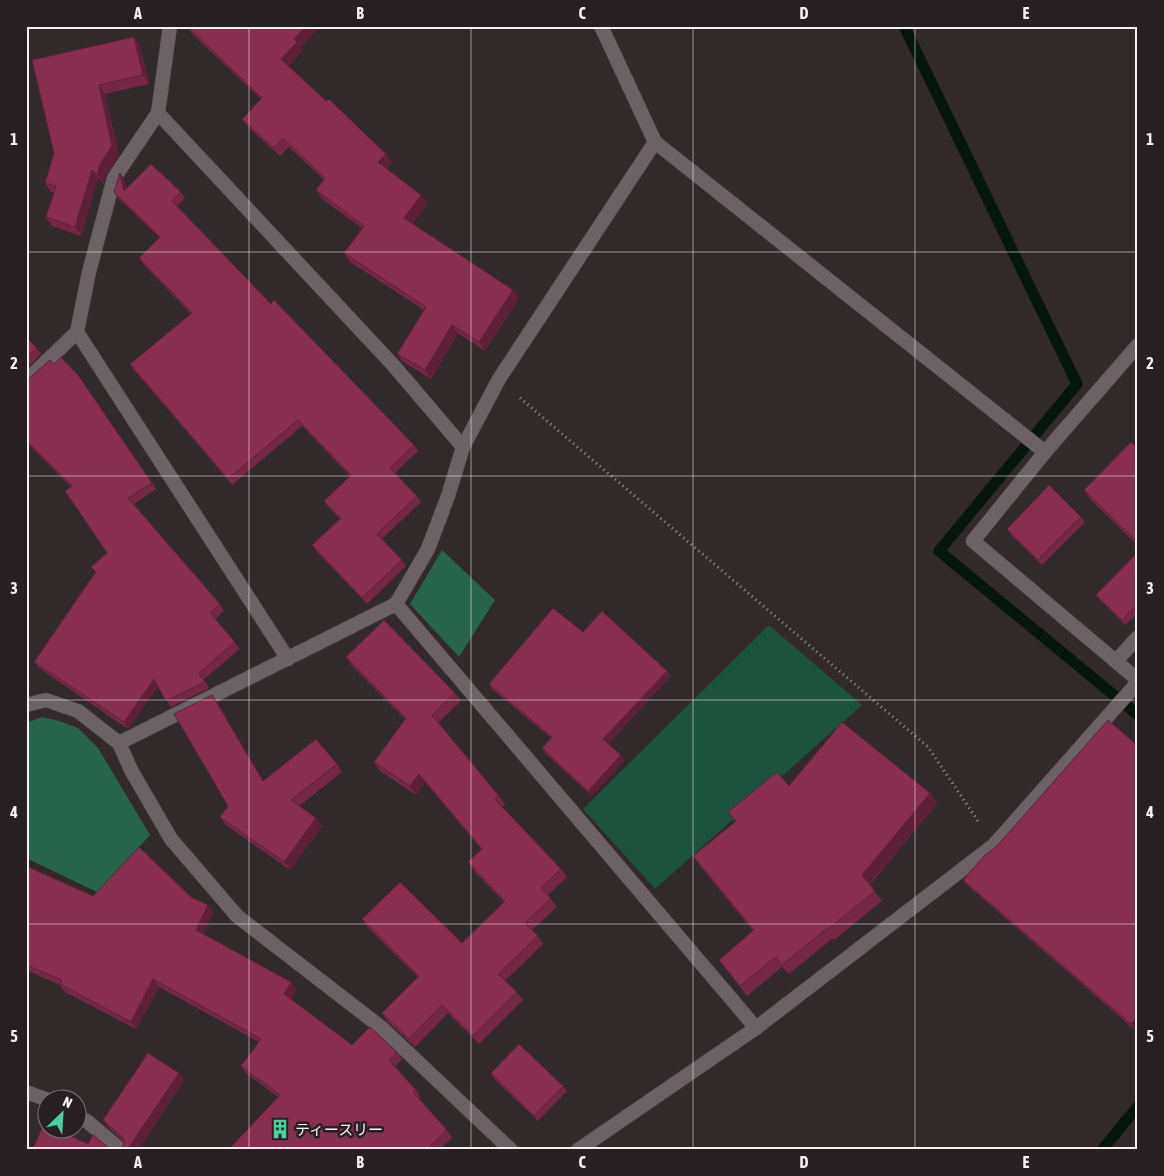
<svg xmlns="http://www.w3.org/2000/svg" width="1164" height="1176" font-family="'Asap Condensed','Noto Sans JP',sans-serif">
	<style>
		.green { fill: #1c533e }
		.forest { fill: #26644c }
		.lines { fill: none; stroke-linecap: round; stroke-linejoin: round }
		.stream { stroke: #06150e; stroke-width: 11 }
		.minor-casing { stroke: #4f4749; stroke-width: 15 }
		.path { stroke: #9d9597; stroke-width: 3; stroke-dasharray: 1 4; stroke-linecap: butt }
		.minor { stroke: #6c6164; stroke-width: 14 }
		.wall { fill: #742846 }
		.shaded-wall { fill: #5e2039 }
		.building { fill: #872e51; stroke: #5e2039 }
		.grid { fill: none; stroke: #f6f0f1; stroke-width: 1; stroke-opacity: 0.55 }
		.labels { text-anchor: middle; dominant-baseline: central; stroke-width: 5; stroke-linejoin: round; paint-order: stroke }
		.poi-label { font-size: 15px; fill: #f6f0f1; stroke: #281f22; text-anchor: start }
		.neatline { fill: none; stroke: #f6f0f1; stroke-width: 2 }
		.grid-label { font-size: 16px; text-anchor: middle; font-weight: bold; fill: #f6f0f1 }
	</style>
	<rect width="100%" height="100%" fill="#32292b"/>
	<!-- green -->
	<polygon class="green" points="769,625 862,705 655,889 583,809"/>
	<!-- forest -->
	<g class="forest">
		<polygon points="442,550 495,600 459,657 410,604"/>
		<polygon points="42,717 59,721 78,728 98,748 150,835 97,892 26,858 26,723"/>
	</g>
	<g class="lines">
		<!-- stream -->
		<g class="stream">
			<polyline points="904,26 1077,384 939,551 1138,715"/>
			<polyline points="1102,1150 1138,1106"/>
		</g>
		<defs>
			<g id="minor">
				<polyline points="601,26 655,142 1045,452"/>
				<polyline points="158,113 394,366 463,447"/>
				<polyline points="77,332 288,659"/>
				<polyline points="1138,345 1045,452 973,541 1138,680"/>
				<polyline points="26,381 77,332 89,272 114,178 158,113 170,26"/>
				<polyline points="396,604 756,1028"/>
				<polyline points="1116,661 1138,637"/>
				<polyline points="26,705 46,700 78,711 119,743 396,604 428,549 448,496 463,447 499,379 655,142"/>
				<polyline points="119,743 131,770 171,839 237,916 382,1028 511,1150"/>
				<polyline points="26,1092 48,1100"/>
				<polyline points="78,1116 88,1122 121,1150"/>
				<polyline points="578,1150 756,1028 994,845 1138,682"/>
			</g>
		</defs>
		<!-- minor casing -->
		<use href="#minor" class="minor-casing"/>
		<!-- path -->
		<polyline class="path" points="520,398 928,747 978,821"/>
		<!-- minor -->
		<use href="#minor" class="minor"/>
	</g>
	<!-- wall -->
	<g class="wall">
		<polygon points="187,26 320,26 301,47 303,50 288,66 386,154 392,162 386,169 421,195 427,204 412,224 519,298 485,351 458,333 431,379 403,362 397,354 424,310 350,262 344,253 362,228 322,199 316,190 324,180 289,147 280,156 248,127 242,119 261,99 193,35"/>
		<polygon points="134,37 140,46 149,84 105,94 119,155 107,173 103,184 98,178 81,236 52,226 46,217 54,193 51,192 45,183 54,153 32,60"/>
		<polygon points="124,179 126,189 181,192 185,198 177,206 271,304 414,445 418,451 395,473 417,496 421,502 382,539 402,560 406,566 367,604 316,551 312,545 340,519 328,507 324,501 350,476 302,426 232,485 134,370 130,364 191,314 143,264 139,258 160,238 118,198 114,192"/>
		<polygon points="26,337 37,348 41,354 26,369"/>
		<polygon points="54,364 78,375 156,489 134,504 220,604 224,611 215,619 240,649 204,679 209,688 171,707 158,686 128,729 39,668 34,662 95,572 91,567 107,553 71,487 26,442 26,381"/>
		<polygon points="1138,449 1138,546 1091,500 1084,490"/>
		<polygon points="1081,517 1085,522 1042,565 1010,534 1007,529"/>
		<polygon points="1138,558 1138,613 1125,625 1100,600 1096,595"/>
		<polygon points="583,632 671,676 608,744 624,761 592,796 545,753 542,748 551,738 492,689 489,684"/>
		<polygon points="346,657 455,693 461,701 438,723 499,796 505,804 502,807 561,869 567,877 548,895 557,907 532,930 538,936 543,944 505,981 517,992 523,1000 479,1044 448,1013 415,1047 388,1022 382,1013 418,977 368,928 362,919 462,943 504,902 474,871 468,862 482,850 425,782 416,795 380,771 374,762 405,719 351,665"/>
		<polygon points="26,671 30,687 26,688"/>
		<polygon points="212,695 218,703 263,781 337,764 342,772 299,806 316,818 322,826 290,870 226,825 220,817 228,806"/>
		<polygon points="1138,746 1134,1029 967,885 963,880"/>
		<polygon points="789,786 930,793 937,803 870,885 882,901 834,940 833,938 789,974 782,967 747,996 719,960 753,931 700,866 693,856 735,822 728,812"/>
		<polygon points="26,866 93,896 191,897 213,912 203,934 291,982 296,990 291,999 352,1045 397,1052 402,1059 395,1067 416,1090 421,1098 419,1099 447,1130 452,1138 439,1150 228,1150 278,1097 246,1073 241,1066 259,1042 159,987 136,1029 65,992 60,985 26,970"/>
		<polygon points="491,1073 563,1086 567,1091 538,1121 494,1079"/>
		<polygon points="184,1080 138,1150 120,1150 124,1144 124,1142 109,1128 103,1120"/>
	</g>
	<!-- shaded-wall -->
	<g class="shaded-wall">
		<polygon points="306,26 320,26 301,47 303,50 287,68 281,59 294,39"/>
		<polygon points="134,37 140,46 149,84 143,75"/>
		<polygon points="99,85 105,94 119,155 107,173 103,184 97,175"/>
		<polygon points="386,154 392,162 384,171 378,162"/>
		<polygon points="92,170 98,178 81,236 75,227"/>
		<polygon points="120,173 124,179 128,197 124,191"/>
		<polygon points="421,195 427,204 410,227 404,218"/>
		<polygon points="513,290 519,298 485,351 479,342"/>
		<polygon points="452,325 458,333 431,379 425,370"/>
		<polygon points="26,671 30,687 26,682"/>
		<polygon points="667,671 671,676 607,745 603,739"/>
		<polygon points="154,679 158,685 128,729 124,722"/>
		<polygon points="212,695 218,703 268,789 263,781"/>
		<polygon points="621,755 624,761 592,796 588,791"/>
		<polygon points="419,774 425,782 416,795 410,786"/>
		<polygon points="930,793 937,803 869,885 862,875"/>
		<polygon points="316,818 322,826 290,870 284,862"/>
		<polygon points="208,905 213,912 202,938 196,930"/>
		<polygon points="153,979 159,987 136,1029 131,1022"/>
		<polygon points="291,982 296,990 290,1001 284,994"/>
		<polygon points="1138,1016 1138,1025 1134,1029 1131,1024"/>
		<polygon points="179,1073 184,1080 138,1150 127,1150"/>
	</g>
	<!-- building -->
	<g class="building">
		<polygon points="187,26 306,26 294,39 297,42 281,59 326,101 329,99 386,154 378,162 421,195 404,218 513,290 479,342 452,325 425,370 397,354 426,307 344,253 364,226 316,190 325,178 283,138 274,148 242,119 262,98"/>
		<polygon points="134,37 143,75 99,85 112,146 100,164 97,175 92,170 75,227 46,217 56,186 45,183 54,153 32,60"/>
		<polygon points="151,164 181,192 172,201 271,304 274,300 414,445 390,468 417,496 377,534 402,560 362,598 312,545 341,518 324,501 351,475 298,420 228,479 130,364 192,313 139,258 160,237 114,192 120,173 124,191"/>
		<polygon points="26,337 37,348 26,358"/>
		<polygon points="61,357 78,375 152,483 128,498 220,604 210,613 235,642 199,673 205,682 166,701 154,679 124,722 34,662 96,572 91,567 107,553 65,491 72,486 26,440 26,381 50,360 54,364"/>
		<polygon points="1131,442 1138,449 1138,543 1084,490"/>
		<polygon points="1049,485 1081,517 1038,560 1007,529"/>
		<polygon points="1135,555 1138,558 1138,604 1122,620 1096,595"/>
		<polygon points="553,608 583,632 602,611 667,671 603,739 621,755 588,791 542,748 552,737 489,684"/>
		<polygon points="384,620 455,693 432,715 499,796 495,799 561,869 541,888 551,898 525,923 538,936 498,974 517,992 473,1036 442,1005 409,1039 382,1013 419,976 362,919 400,882 462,943 505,901 468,862 482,849 419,774 410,786 374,762 406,718 346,657"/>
		<polygon points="212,695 263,781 316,739 337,764 291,800 316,818 284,862 220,817 228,806 174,714"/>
		<polygon points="1108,720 1138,746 1138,1016 1131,1024 963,880 984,856 997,846"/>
		<polygon points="842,722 930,793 862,875 875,891 827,930 826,929 782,965 776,957 740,986 719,960 754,930 693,856 736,821 728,812 777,772 789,786"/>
		<polygon points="139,847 191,897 208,905 196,930 291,982 284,994 352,1045 370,1027 397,1052 389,1060 416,1090 413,1092 447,1130 431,1145 435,1150 228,1150 280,1095 241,1066 261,1039 153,979 131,1022 60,984 62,980 26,965 26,866 93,896"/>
		<polygon points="519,1044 563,1086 534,1116 491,1073"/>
		<polygon points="148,1053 179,1073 127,1150 120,1150 124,1144 124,1139 103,1120"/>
		<polygon points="44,1124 48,1126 48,1128 54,1128 88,1144 93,1135 110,1149 114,1150 32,1150"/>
	</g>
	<!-- grid -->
	<path class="grid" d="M249,26V1150M471,26V1150M693,26V1150M915,26V1150M26,252H1138M26,476H1138M26,700H1138M26,924H1138"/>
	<!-- icons -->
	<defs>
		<symbol id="building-bare" viewBox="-9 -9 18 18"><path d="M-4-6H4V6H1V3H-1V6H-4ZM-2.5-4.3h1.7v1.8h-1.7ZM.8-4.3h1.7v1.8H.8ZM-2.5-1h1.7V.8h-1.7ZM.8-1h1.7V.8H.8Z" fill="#43d4a0" stroke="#281f22" stroke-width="2.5" paint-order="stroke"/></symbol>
	</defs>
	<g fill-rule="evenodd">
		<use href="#building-bare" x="266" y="1115" width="28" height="28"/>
	</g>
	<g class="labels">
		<!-- poi labels -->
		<g class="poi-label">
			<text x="295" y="1129">ティースリー</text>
		</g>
	</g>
	<!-- border -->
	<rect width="1164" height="1176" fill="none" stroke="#281f22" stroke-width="55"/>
	<!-- north arrow -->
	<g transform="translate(62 1114) rotate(25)"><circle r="24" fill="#281f22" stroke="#7a7375"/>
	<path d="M0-4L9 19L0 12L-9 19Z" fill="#43d4a0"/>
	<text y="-8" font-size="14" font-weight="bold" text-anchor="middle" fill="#f6f0f1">N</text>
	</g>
	<rect x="28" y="28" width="1108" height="1120" class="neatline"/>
	<g class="grid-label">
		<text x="138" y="19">A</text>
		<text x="360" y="19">B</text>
		<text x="582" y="19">C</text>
		<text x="804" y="19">D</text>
		<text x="1026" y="19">E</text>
		<text x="14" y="145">1</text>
		<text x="1150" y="145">1</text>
		<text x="14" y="369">2</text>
		<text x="1150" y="369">2</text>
		<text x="14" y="594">3</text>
		<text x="1150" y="594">3</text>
		<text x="14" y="818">4</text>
		<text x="1150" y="818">4</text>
		<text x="14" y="1042">5</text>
		<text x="1150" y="1042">5</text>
		<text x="138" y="1168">A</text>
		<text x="360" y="1168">B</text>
		<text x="582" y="1168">C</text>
		<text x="804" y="1168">D</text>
		<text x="1026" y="1168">E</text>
	</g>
</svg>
